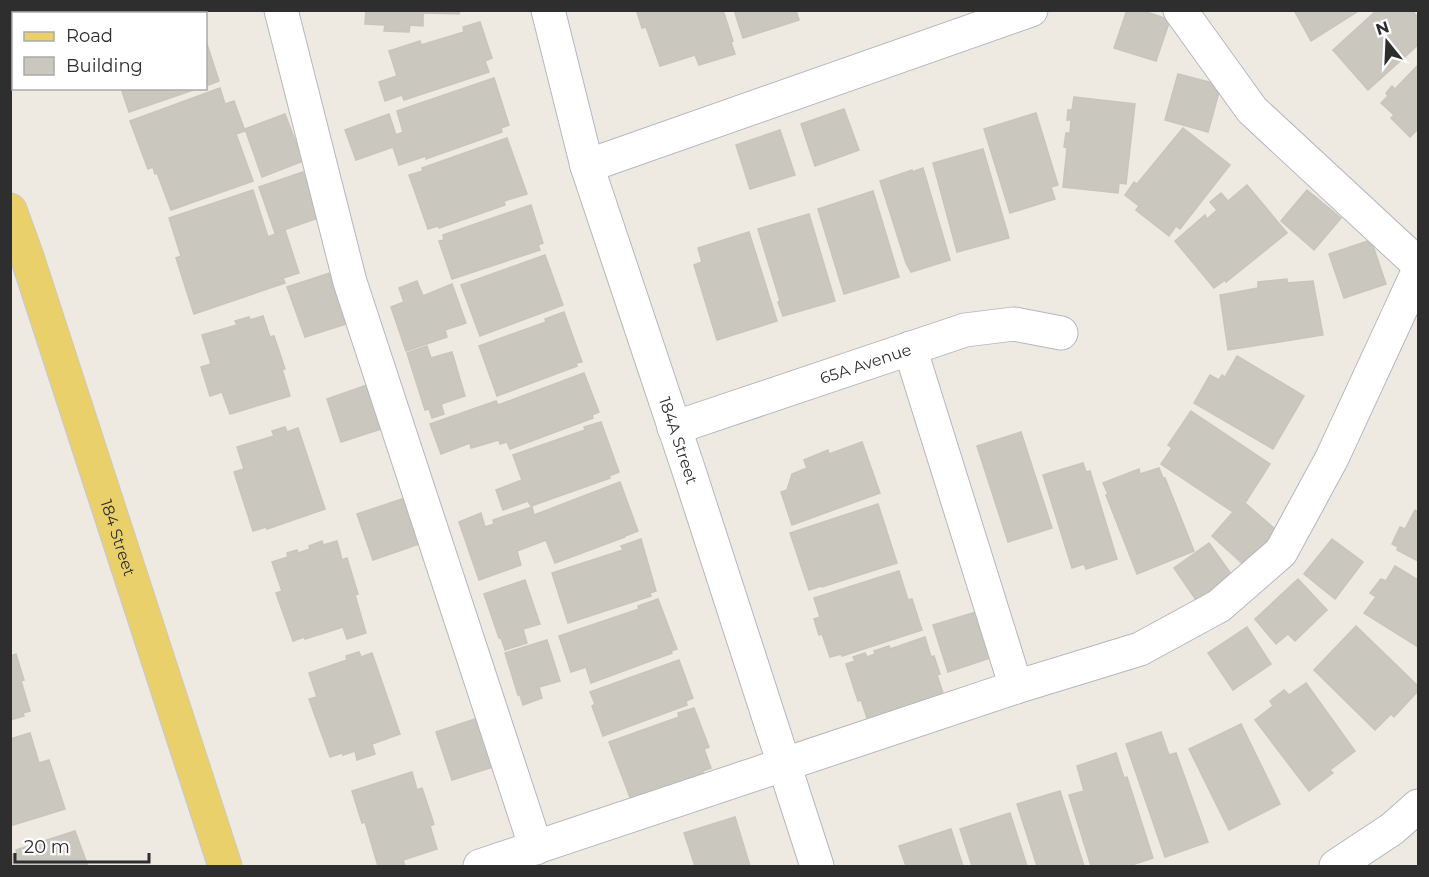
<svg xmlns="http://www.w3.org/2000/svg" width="1429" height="877" font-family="Montserrat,sans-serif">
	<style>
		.building { fill: #cac7bf; stroke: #cac5bb; stroke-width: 1.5 }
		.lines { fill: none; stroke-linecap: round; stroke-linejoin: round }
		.minor-casing { stroke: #b5b7c0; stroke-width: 35 }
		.major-casing { stroke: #c9c9c9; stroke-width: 35 }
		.minor { stroke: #fff; stroke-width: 33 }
		.major { stroke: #ead06b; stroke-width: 33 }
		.labels { text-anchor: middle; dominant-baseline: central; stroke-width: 6; stroke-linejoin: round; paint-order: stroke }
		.street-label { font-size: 16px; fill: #2e2e2e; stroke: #fff }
	</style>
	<rect width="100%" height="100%" fill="#eee9e1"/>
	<!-- building -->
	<g class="building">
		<polygon points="129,10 203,10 204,14 120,14"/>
		<polygon points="366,10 460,10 459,14 423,13 423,26 410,25 409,32 384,31 385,25 365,24"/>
		<polygon points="642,10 723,10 733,41 731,42 735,54 699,65 695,55 660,66 646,27 642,28 637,12"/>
		<polygon points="734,10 798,10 796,11 799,20 743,38"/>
		<polygon points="1127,10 1141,10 1170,20 1156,61 1114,48"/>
		<polygon points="1294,10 1360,10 1311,41"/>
		<polygon points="1377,10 1412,10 1418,18 1418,45 1368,90 1333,50"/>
		<polygon points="480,22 492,58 485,61 489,72 404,100 402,95 385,101 379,82 397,76 389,51 420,41 421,45 464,32 463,27"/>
		<polygon points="206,41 219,81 206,86"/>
		<polygon points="1418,65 1418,129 1410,137 1391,118 1394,115 1381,103 1388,96 1386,93 1392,86 1395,89"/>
		<polygon points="1178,74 1221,85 1208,132 1165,120"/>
		<polygon points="494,78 509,125 501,128 502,132 426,159 426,156 399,165 393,147 356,160 345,130 389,114 396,135 403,132 397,111"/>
		<polygon points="121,88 199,88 129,112"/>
		<polygon points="220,88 225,104 234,101 245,131 236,134 253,181 171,210 157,173 155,174 153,167 148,169 130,121"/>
		<polygon points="1074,97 1135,104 1126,184 1119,183 1118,193 1063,187 1067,148 1064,147 1066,133 1070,133 1071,120 1067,120 1068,110 1072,110"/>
		<polygon points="844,109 859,150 815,166 801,124"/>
		<polygon points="1036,113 1058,185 1051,187 1055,199 1010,213 984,129"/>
		<polygon points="285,114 303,161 262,177 245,129"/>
		<polygon points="1183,128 1230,165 1180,229 1176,226 1169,236 1136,210 1139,206 1125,195 1134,182 1137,184"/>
		<polygon points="780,130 795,175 750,189 736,145"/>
		<polygon points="507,138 527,194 504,201 505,205 439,228 438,226 428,229 409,175 423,171 422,168"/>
		<polygon points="983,149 1009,238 957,252 933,163"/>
		<polygon points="923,168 950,260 911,272 906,263 880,181 912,170 912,172"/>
		<polygon points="303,172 318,218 275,233 259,187"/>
		<polygon points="1247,185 1287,233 1226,282 1225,280 1214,288 1175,241 1205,215 1207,219 1217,210 1210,202 1221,193 1228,201"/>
		<polygon points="253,190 268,237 285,230 299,273 283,278 285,283 194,314 176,258 181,256 169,218"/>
		<polygon points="1307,190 1341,218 1314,250 1281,221"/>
		<polygon points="873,191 899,277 844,294 818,209"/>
		<polygon points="531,205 543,243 538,245 540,250 452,279 439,241 444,240 443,235"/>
		<polygon points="809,214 835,301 783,316 778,302 780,301 758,229"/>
		<polygon points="749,232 777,321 717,340 694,265 702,262 698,248"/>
		<polygon points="1371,240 1386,284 1344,298 1329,254"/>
		<polygon points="545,255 563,305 480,336 461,285"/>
		<polygon points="330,273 346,324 305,337 287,287"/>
		<polygon points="1287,279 1287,283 1313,281 1323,335 1228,350 1220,295 1258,288 1258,282"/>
		<polygon points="417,281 423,296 452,284 466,323 445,330 447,337 406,351 391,307 404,302 399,288"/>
		<polygon points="564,312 582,362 576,363 577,366 497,396 479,346 546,322 545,319"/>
		<polygon points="263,316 270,337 274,336 285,369 282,369 290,396 230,414 222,392 210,396 201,367 211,364 202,335 237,325 235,321 249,317 250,320"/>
		<polygon points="427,346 431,358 452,352 465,396 441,404 444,414 432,418 429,409 425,410 407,353"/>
		<polygon points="1237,356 1304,396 1273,449 1194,403 1210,375 1219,380 1222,375 1225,377"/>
		<polygon points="584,373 599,412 592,415 593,418 510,449 507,442 500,444 499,440 471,448 470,443 441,454 430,424 496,401 498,405"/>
		<polygon points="367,385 381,429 341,442 327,399"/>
		<polygon points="1191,411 1270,464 1245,503 1276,530 1245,566 1212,536 1233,512 1161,464 1172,448 1168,445"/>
		<polygon points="601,422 619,472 609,476 610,478 531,506 528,501 503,510 496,490 522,480 513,455 585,430 584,427"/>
		<polygon points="285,427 287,432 298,428 325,509 267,529 266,527 253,531 234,472 244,469 237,447 274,436 272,431"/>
		<polygon points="1021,432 1052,528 1008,542 977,446"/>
		<polygon points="862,442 880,493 792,525 781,492 787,490 792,474 807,468 804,460 828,450 829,454"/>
		<polygon points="1083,463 1086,472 1090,471 1117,559 1086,569 1084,564 1072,568 1043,475"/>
		<polygon points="1159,468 1163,478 1165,478 1194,551 1137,574 1106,495 1108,494 1103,483 1139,469 1140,474"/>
		<polygon points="620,482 638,531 625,536 625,537 555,563 546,540 517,551 521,565 479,580 459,522 481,513 485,527 494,524 493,520 532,507 534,515"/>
		<polygon points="405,498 419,544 373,560 357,514"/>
		<polygon points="878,504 897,563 822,587 821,586 809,590 790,533"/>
		<polygon points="1415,510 1418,512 1418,561 1397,550 1398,547 1392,544 1400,527 1405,529"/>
		<polygon points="641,539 656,591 650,593 651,596 568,623 552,573 623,550 621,546"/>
		<polygon points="1332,539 1363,562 1335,599 1304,574"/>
		<polygon points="322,541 323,545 337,541 342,560 347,558 358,594 355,595 366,633 347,639 343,627 305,639 304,637 293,641 276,593 282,591 272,562 288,557 287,553 297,550 298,553 310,549 309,546"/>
		<polygon points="1209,543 1234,578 1198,603 1174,568"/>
		<polygon points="1395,566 1418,580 1418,647 1364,613 1376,597 1370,593 1381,579 1386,581"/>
		<polygon points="899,571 908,600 912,599 922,630 842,656 841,654 830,657 822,634 819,635 814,619 820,617 814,598"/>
		<polygon points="1298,579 1327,610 1295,641 1288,634 1276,644 1255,619"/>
		<polygon points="525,580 540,624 523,629 527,643 505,650 501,638 499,638 484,594"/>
		<polygon points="658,599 677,649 671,651 672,653 591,683 586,667 571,672 559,636 639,609 638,606"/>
		<polygon points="976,612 990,658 948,672 933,625"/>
		<polygon points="1356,626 1418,686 1418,691 1394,717 1391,714 1375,730 1314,670"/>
		<polygon points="1247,627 1271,664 1233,690 1208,653"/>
		<polygon points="925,637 931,657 934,656 940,674 937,675 944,696 868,721 861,700 858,701 846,664 855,661 853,657 865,653 867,657 875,654 874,651 889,646 890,649"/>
		<polygon points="547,640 560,681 539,687 542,698 523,705 520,695 518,695 505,653"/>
		<polygon points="359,652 361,657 372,653 400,734 372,744 375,754 357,760 355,751 343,755 342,753 330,757 309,699 317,697 309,673 347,660 346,656"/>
		<polygon points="16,654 24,680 21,681 30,711 23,713 24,716 10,720 10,656"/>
		<polygon points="679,660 693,698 686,701 687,705 603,736 592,706 595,704 590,692"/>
		<polygon points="1306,683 1355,751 1330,770 1333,773 1309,791 1255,720 1273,706 1270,701 1284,690 1289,695"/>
		<polygon points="694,708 709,747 704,749 711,768 703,771 703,773 631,800 609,742 679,717 678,713"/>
		<polygon points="475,719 477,725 482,723 493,767 452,780 436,732"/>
		<polygon points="1241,724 1280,804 1229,830 1189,749"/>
		<polygon points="1161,732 1169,755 1176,753 1208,842 1165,857 1126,744"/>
		<polygon points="30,733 39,763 49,760 65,809 10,826 10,739"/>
		<polygon points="1116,753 1124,778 1127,777 1153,858 1129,866 1091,866 1069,795 1084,791 1077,766"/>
		<polygon points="412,772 417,790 422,788 434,824 430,826 437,849 403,860 405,866 378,866 365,822 362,823 352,791"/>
		<polygon points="1060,791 1084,866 1037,866 1017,804"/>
		<polygon points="1010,813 1027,866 972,866 960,829"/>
		<polygon points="735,817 750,866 695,866 684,833"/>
		<polygon points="951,829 963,866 906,866 899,846"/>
		<polygon points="75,831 88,866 10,866 10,855 17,853 16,850"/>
	</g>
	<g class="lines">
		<defs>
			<g id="minor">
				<polyline points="281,10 350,282 536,848"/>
				<path id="s1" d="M548,10L587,166L689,471L817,866"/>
				<polyline points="1180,10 1252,110 1418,264"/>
				<polyline points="587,166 1031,10"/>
				<polyline points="910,348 1016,687"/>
				<path id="s2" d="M674,428L965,330L1014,324L1061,333"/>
				<polyline points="480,866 1016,687 1140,649 1219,606 1281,552 1332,458 1418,272"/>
				<polyline points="1336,866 1392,829 1418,806"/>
			</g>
			<g id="major">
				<path id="s3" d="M10,210L27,257L225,866"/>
			</g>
		</defs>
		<!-- minor casing -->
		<use href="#minor" class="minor-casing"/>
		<!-- major casing -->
		<use href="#major" class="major-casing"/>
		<!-- minor -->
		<use href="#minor" class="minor"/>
		<!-- major -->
		<use href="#major" class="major"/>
	</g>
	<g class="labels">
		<!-- street labels -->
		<g class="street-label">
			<text stroke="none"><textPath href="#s2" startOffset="202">65A Avenue</textPath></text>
			<text stroke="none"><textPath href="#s1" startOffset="450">184A Street</textPath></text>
			<text stroke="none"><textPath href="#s3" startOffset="345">184 Street</textPath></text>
		</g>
	</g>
	<!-- border -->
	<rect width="1429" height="877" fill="none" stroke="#2e2e2e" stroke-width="24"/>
	<!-- legend -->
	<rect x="12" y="12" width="195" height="78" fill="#ffffff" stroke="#ababab" stroke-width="1.5"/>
	<rect x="24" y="32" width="30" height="9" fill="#ead06b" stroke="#ababab" stroke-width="1.5"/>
	<text x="66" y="42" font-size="18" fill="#2e2e2e">Road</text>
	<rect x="24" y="57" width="30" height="18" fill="#cac7bf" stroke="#ababab" stroke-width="1.5"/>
	<text x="66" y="72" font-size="18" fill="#2e2e2e">Building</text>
	<!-- north arrow -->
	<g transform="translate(1387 42) rotate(342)" stroke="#ffffff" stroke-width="4.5" paint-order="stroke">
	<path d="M0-4.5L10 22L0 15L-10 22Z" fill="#2e2e2e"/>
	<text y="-9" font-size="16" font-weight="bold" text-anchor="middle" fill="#2e2e2e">N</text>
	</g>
	<!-- scale -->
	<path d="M15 853v9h134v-9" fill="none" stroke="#2e2e2e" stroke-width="3"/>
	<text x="24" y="853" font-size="18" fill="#2e2e2e" stroke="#ffffff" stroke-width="4.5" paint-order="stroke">20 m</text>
</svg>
